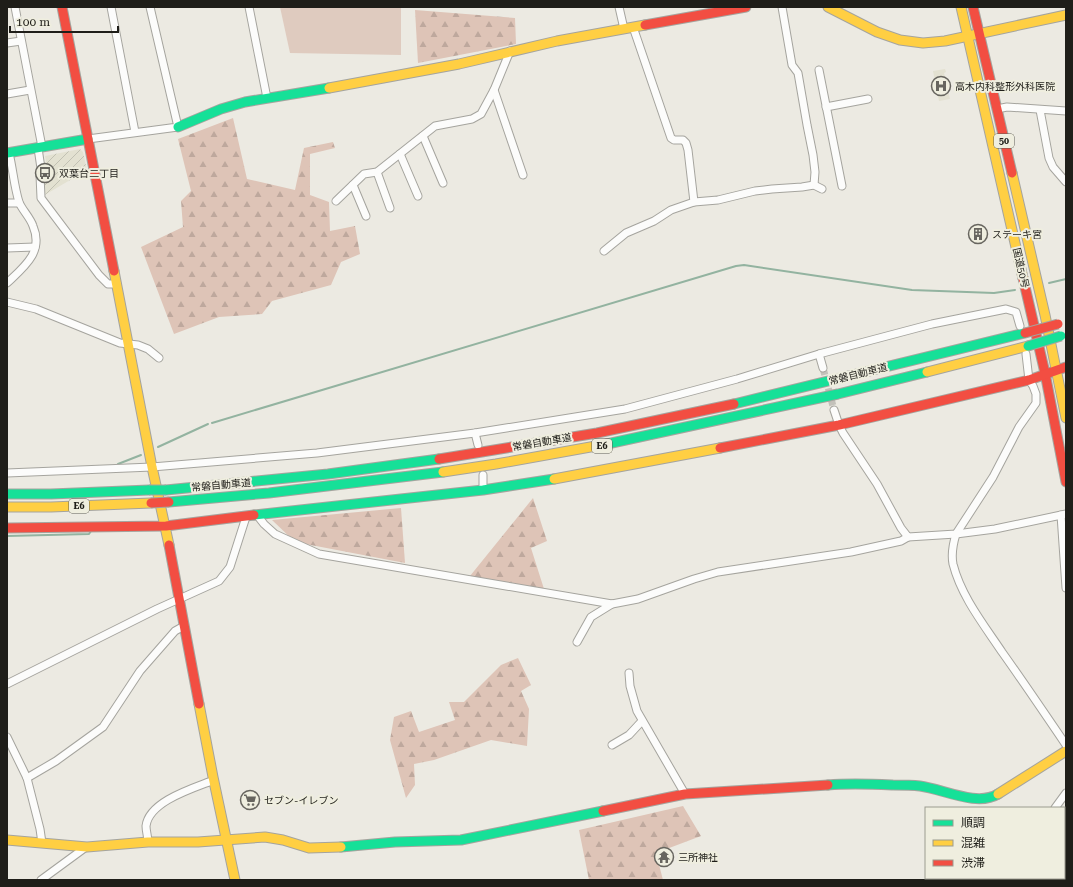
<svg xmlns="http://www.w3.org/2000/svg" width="1073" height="887" font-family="'Roboto Serif','Noto Sans JP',serif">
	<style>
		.built { fill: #e3e1d1 }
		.industrial { fill: url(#industrial-furrows) }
		.grass { fill: url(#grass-tufts) }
		.forest { fill: url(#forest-firs) }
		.park { fill: #dfcbbf }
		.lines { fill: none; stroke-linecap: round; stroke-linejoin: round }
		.stream { stroke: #93b3a0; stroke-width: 2 }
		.street-tunnel { stroke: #c3c1ba; stroke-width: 7; stroke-dasharray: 7 3.5; stroke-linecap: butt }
		.street-casing { stroke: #a5a49e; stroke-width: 9 }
		.fast-casing { stroke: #a5a49e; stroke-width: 11 }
		.slow-casing { stroke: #a5a49e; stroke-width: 11 }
		.jam-casing { stroke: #a5a49e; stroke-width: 11 }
		.street { stroke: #fcfcfb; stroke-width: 7 }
		.fast { stroke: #16e098; stroke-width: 9 }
		.slow { stroke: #ffcf43; stroke-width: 9 }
		.jam { stroke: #f24e42; stroke-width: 9 }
		.fast-bridge-casing { stroke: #a5a49e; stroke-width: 11; stroke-linecap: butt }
		.jam-bridge-casing { stroke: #a5a49e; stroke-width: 11; stroke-linecap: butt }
		.fast-bridge { stroke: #16e098; stroke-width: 9 }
		.jam-bridge { stroke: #f24e42; stroke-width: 9 }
		.labels { text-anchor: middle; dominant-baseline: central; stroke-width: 4; stroke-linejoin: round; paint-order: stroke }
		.shield { fill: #efeedf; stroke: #5d5c54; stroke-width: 1 }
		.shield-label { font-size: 9px; font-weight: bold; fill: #1f1e19 }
		.poi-label { font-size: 10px; fill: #1f1e19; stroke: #efeedf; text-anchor: start }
		.street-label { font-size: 10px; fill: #1f1e19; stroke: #efeedf }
	</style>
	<defs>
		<pattern id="industrial-furrows" width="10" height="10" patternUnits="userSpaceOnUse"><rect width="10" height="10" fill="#e3e1d1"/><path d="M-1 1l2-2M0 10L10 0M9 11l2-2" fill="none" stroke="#c2c1b3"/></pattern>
		<pattern id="grass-tufts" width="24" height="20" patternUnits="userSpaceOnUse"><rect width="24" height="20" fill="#dfcbbf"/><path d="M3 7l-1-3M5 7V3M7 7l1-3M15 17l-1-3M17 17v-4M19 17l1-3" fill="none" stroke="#bfaea4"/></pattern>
		<pattern id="forest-firs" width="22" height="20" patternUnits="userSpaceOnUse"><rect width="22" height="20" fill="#dec4b7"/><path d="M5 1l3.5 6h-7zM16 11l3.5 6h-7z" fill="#bea89d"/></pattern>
	</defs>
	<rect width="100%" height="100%" fill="#eceae2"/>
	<!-- built -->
	<polygon class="built" points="945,69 946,72 944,73 950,99 939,101 933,71"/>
	<!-- industrial -->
	<polygon class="industrial" points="80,149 83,152 87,170 43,196 41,176 48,175 45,156"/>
	<!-- grass -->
	<polygon class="grass" points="1064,864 1066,865 1066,880 1035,880 1036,878 1064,878"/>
	<!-- forest -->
	<g class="forest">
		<polygon points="415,10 515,18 516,44 418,63"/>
		<polygon points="233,118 247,179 295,190 304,148 333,142 335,148 310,154 310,195 329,202 330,231 355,226 360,254 341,262 331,285 272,301 262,314 219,317 174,334 141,247 183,227 181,201 191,191 178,139"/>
		<polygon points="533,498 547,541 531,548 544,589 470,576"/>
		<polygon points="401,508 405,563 295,542 272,520"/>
		<polygon points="518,658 531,685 521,691 529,709 527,746 491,740 434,760 414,764 415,785 406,798 390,740 394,717 411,711 419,732 455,720 449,702 464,702 501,665"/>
		<polygon points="683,806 701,836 656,853 663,880 589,880 579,830"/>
	</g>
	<!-- park -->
	<polygon class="park" points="280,7 401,7 401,55 290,53"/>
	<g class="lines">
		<!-- stream -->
		<g class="stream">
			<polyline points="1049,283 1066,279"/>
			<polyline points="212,423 736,266 744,265 912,290 994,293 1015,290"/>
			<polyline points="158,447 208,424"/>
			<polyline points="117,466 118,464 141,455"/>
			<polyline points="7,536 89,534 91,531"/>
		</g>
		<!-- street-tunnel -->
		<g class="street-tunnel">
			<polyline points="823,368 834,410"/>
			<polyline points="1064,809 1066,811"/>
		</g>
		<defs>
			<g id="street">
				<polyline points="15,7 42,147"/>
				<polyline points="111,7 135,132"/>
				<polyline points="249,7 267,98"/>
				<polyline points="619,7 624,29"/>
				<polyline points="782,7 792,65 798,73 807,125 813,155 815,172 814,185"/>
				<polyline points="633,27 671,138 674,140 683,140 686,143 688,150 694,202"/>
				<polyline points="7,43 21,41"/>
				<polyline points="510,51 494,90 523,175"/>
				<polyline points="819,70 842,186"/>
				<polyline points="7,94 30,90"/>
				<polyline points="826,107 868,99"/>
				<polyline points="997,109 1007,107 1066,111"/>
				<polyline points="1040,110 1049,158 1053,167 1066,182"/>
				<polyline points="423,136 443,183"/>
				<polyline points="88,139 178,127 150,7"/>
				<polyline points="38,148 42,175 40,175 41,198 99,275 108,284 117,284"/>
				<polyline points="400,154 418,196"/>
				<polyline points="377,172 390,208"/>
				<polyline points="353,185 366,216"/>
				<polyline points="336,201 364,174 377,172 435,126 472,119 481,114 494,90"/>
				<polyline points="7,203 19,203"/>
				<polyline points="7,248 35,247"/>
				<polyline points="604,251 626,233 654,221 671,210 694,202 718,200 755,191 772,189 802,187 814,185 822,189"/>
				<path d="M7,283C24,267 44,252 33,226C30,217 22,210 19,202C14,186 13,169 9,153"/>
				<polyline points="7,302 36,309 120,343 138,345 148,349 159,358"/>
				<polyline points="819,354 823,368"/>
				<path d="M1026,354L1029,380L1033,386L1036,394V403L1019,427L993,477L956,534C953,544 951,554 953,564C961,596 984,625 1002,652C1024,683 1045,714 1066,745"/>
				<polyline points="834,410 839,425 843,433 877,484 901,528 908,537 956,534 995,529 1066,514"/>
				<polyline points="475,433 478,445"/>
				<polyline points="7,473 152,467 317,453 475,433 625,409 737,379 819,354 932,324 1006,309 1016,312 1020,326"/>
				<polyline points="483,475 483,490"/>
				<polyline points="257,515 264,524 275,534 319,554 612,604 638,599 694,579 718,572 851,552 901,541 908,537"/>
				<polyline points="1061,515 1066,588"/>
				<polyline points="577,642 591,617 612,604"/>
				<polyline points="629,673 630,686 637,711 685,794"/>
				<polyline points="7,684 157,609 219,581 230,567 246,517"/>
				<polyline points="7,737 27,778 40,829 42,843"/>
				<polyline points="612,745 629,735 642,721"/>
				<polyline points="27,778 56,761 103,727 140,671 175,631 184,626"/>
				<polyline points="1055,808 1066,793"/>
				<path d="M148,842C148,837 146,831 146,826C149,801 194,788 214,780"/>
				<polyline points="41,880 86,847"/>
				<polyline points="999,880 999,878"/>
			</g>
			<g id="fast">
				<polyline points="178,127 221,109 245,102 329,88"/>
				<polyline points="7,153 88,139"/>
				<polyline points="734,404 1025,333"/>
				<polyline points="607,444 838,394 927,372"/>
				<polyline points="166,490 328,474 439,459"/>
				<polyline points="7,494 51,494 149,490"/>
				<polyline points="169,502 269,493 443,472"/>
				<polyline points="254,515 483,490 554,479"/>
				<path d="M828,785C850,783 871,784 893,785C902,785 911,785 920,786C943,789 977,807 998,794"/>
				<polyline points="1064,824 1066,822"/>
				<polyline points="341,847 395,842 461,840 603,811"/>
				<polyline points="1064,859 1066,859"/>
				<polyline points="1018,880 1019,878"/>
			</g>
			<g id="slow">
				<polyline points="828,7 877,32 900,40 923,43 945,41 1066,15"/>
				<polyline points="961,7 1023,278"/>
				<polyline points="329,88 459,64 557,41 645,25"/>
				<polyline points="1012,173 1045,315 1066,418"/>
				<polyline points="114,271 152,467 169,545"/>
				<polyline points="927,372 1028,346"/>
				<polyline points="443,472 496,464 607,444"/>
				<polyline points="554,479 720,448"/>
				<polyline points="7,507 51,507 151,503"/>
				<polyline points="199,704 213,777 235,880"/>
				<polyline points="998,794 1066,751"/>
				<polyline points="7,840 87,847 148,842 198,842 265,837 283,840 309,848 341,847"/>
			</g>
			<g id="jam">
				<polyline points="62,7 114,271"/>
				<polyline points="973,7 1012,173"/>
				<polyline points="645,25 746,7"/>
				<polyline points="1023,278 1045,373 1066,482"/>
				<polyline points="720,448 839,425 1029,380 1066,367"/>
				<polyline points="439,459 597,433 734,404"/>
				<polyline points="7,528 166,526 254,515"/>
				<polyline points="169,545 199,704"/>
				<polyline points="603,811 685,794 828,785"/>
				<polyline points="1028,880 1029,878"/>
			</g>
		</defs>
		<!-- street casing -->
		<use href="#street" class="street-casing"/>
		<!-- fast casing -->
		<use href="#fast" class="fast-casing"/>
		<!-- slow casing -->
		<use href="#slow" class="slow-casing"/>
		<!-- jam casing -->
		<use href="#jam" class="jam-casing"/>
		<!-- street -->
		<use href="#street" class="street"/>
		<!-- fast -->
		<use href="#fast" class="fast"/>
		<!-- slow -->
		<use href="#slow" class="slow"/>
		<!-- jam -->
		<use href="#jam" class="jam"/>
		<defs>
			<g id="fast-bridge">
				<polyline points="1028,346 1061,336"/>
				<polyline points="149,490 166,490"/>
			</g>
			<g id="jam-bridge">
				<polyline points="1025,333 1058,324"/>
				<polyline points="151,503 169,502"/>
			</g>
		</defs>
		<!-- fast-bridge casing -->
		<use href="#fast-bridge" class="fast-bridge-casing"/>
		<!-- jam-bridge casing -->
		<use href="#jam-bridge" class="jam-bridge-casing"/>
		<!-- fast-bridge -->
		<use href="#fast-bridge" class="fast-bridge"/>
		<!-- jam-bridge -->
		<use href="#jam-bridge" class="jam-bridge"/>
	</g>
	<!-- icons -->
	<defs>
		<symbol id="hospital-ring" viewBox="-11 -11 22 22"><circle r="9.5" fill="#efeedf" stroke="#67655f" stroke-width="1.5"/><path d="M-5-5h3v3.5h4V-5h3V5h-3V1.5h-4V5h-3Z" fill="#67655f"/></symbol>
		<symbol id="bus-ring" viewBox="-11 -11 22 22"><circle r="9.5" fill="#efeedf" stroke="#67655f" stroke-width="1.5"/><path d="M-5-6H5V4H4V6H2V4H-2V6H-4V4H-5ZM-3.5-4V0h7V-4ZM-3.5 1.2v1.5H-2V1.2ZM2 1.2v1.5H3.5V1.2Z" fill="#67655f"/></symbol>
		<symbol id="building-ring" viewBox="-11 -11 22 22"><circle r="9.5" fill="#efeedf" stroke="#67655f" stroke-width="1.5"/><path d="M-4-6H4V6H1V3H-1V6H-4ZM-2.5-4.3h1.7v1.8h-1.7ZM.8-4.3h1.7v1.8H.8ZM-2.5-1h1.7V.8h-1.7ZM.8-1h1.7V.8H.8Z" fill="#67655f"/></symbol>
		<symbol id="supermarket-ring" viewBox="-11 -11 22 22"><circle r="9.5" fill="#efeedf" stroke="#67655f" stroke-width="1.5"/><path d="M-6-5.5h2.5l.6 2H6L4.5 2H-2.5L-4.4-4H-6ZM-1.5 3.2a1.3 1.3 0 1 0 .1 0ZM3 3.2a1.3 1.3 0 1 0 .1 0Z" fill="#67655f"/></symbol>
		<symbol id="temple-ring" viewBox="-11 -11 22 22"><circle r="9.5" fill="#efeedf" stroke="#67655f" stroke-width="1.5"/><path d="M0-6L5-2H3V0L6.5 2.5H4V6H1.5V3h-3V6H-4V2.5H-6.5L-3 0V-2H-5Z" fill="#67655f"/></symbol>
	</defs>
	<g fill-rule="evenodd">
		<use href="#hospital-ring" x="930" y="75" width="22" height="22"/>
		<use href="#bus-ring" x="34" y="162" width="22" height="22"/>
		<use href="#building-ring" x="967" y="223" width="22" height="22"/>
		<use href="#supermarket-ring" x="239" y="789" width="22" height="22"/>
		<use href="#temple-ring" x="653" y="846" width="22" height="22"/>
	</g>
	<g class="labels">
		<!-- shield labels -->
		<g class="shield">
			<rect x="994" y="134" width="20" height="14" rx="3"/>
			<rect x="592" y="439" width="20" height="14" rx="3"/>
			<rect x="69" y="499" width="20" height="14" rx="3"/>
		</g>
		<g class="shield-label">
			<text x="1004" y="141">50</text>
			<text x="602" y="446">E6</text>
			<text x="79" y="506">E6</text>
		</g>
		<!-- poi labels -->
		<g class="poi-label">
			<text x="955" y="86">高木内科整形外科医院</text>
			<text x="59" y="173">双葉台二丁目</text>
			<text x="992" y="234">ステーキ宮</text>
			<text x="264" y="800">セブン-イレブン</text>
			<text x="678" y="857">三所神社</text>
		</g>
		<!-- street labels -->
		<g class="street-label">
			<text transform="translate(1021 268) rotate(77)">国道50号</text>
			<text transform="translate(858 374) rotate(-14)">常磐自動車道</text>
			<text transform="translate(542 442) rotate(-10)">常磐自動車道</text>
			<text transform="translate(221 485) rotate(-5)">常磐自動車道</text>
		</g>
	</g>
	<!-- border -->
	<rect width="1073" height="887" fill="none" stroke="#1f1e19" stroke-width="16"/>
	<!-- legend -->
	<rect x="925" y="807" width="140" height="72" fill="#efeedf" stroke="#9c9b90"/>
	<rect x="933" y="820" width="20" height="6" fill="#16e098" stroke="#9c9b90"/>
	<text x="961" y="827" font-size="12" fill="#1f1e19">順調</text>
	<rect x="933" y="840" width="20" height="6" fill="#ffcf43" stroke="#9c9b90"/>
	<text x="961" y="847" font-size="12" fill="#1f1e19">混雑</text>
	<rect x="933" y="860" width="20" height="6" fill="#f24e42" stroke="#9c9b90"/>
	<text x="961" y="867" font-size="12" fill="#1f1e19">渋滞</text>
	<!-- scale -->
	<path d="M10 26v6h108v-6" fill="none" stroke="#1f1e19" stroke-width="2"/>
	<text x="16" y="26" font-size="12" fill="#1f1e19" stroke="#efeedf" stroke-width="3" paint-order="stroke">100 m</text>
</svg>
